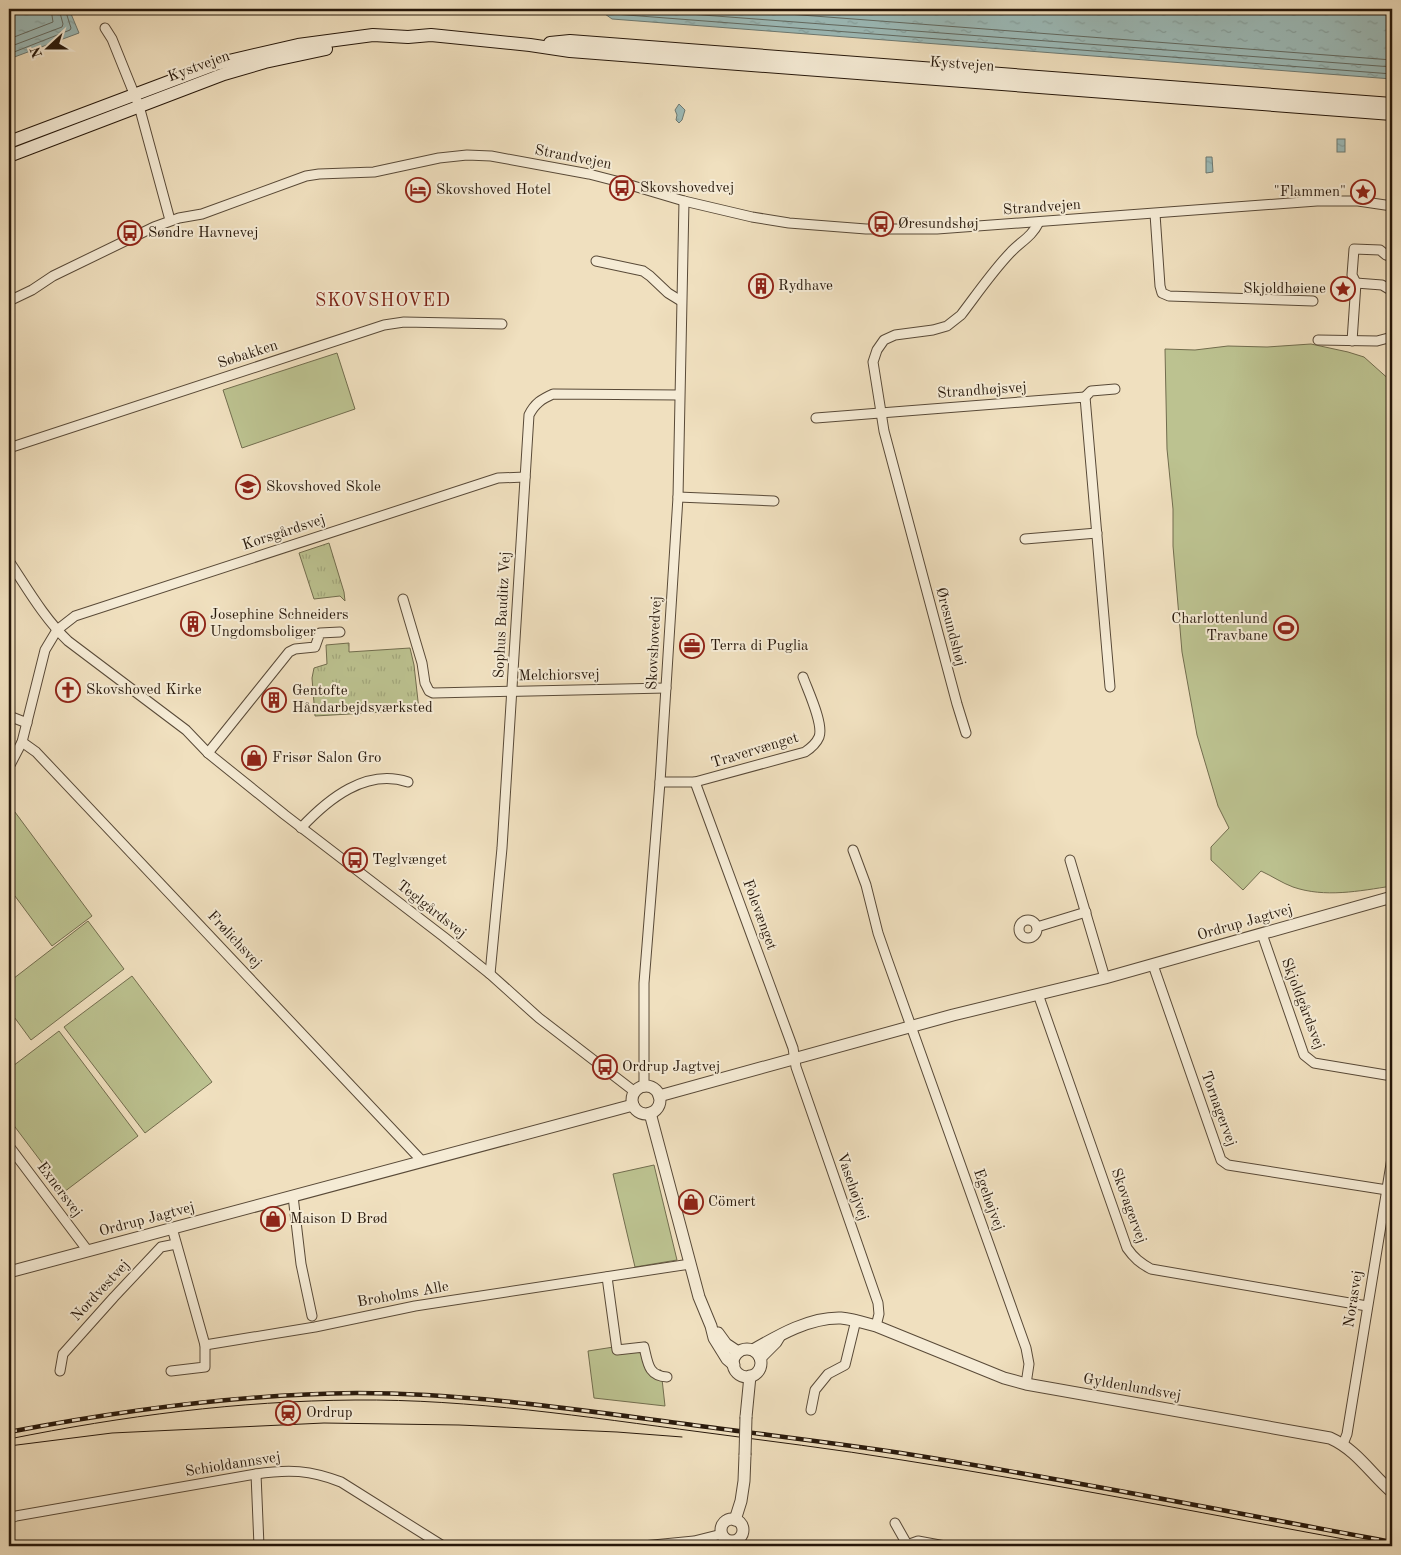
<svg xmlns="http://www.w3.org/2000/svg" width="1401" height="1555" font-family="'Old Standard TT',serif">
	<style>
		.green { fill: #bcc290; stroke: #726d4e }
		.park { fill: url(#park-tufts); stroke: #726d4e }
		.water { fill: url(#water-ripples); stroke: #6d7a73 }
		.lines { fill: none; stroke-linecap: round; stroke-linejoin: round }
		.shore { stroke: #626a62; stroke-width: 1 }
		.minor-casing { stroke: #594a38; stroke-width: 11 }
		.tertiary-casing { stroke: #594a38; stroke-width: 13 }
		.secondary-casing { stroke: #27180b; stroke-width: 14 }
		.minor { stroke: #f5ebd5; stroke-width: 9 }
		.tertiary { stroke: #f5ebd5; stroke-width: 11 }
		.secondary { stroke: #f5ebd5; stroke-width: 12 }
		.tram { stroke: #27180b; stroke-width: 1 }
		.rail-casing { stroke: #27180b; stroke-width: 4.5 }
		.rail { stroke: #f5ebd5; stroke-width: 2.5; stroke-dasharray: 8; stroke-linecap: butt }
		.tertiary-bridge-casing { stroke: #594a38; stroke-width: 13; stroke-linecap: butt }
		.tertiary-bridge { stroke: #f5ebd5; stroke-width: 11 }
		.labels { text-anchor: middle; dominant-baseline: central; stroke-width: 4; stroke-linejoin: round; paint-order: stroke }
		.street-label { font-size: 15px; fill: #27180b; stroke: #f5ebd5 }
		.poi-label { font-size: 15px; fill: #27180b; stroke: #f5ebd5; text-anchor: start }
		.quarter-label { font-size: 18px; letter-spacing: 1px; fill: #7a1f14; stroke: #f5ebd5 }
	</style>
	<defs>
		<pattern id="park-tufts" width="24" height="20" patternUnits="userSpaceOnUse" patternTransform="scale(1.25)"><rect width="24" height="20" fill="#bcc290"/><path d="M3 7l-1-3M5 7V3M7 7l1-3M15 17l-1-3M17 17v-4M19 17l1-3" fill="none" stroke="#a2a67b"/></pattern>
		<pattern id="water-ripples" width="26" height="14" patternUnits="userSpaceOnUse" patternTransform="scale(1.25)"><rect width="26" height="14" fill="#9cbbb9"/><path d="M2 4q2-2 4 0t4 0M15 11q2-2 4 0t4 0" fill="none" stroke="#86a09e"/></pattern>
	</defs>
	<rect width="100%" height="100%" fill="#f0e0bf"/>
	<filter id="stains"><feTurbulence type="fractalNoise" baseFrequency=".004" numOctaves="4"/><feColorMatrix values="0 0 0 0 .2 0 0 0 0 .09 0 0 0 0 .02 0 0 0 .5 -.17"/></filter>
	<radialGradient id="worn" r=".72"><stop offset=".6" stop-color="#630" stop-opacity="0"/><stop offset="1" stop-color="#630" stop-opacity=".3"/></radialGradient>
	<!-- green -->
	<g class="green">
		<path d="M1311,344L1348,352L1364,357L1392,382V886C1359,891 1325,898 1293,887C1282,883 1272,876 1261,871L1243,890L1211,860V847L1229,828L1218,806L1197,735L1182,652L1173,546V509L1167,449L1165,349L1195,350L1228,346L1267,347Z"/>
		<polygon points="337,353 355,409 242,448 223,390"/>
		<polygon points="9,804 92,916 52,946 9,888"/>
		<polygon points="88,921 124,969 31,1040 9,1010 9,982"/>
		<polygon points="132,976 212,1082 145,1133 64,1027"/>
		<polygon points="59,1031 138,1136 64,1192 9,1119 9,1069"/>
		<polygon points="654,1165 677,1260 635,1267 613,1174"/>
		<polygon points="646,1342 652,1370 661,1370 665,1406 594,1398 588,1351"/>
	</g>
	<!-- park -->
	<g class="park">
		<polygon points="329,543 344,592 345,601 340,596 314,599 299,553"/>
		<polygon points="349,643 349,652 410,648 414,665 419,710 315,716 312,678 314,668 327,664 326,645"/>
	</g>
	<!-- water -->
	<g class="water">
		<polygon points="9,9 69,9 79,33 9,59"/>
		<polygon points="598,9 1392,9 1392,79 612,19"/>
		<polygon points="679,104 685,110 682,120 679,123 676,120 677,115 675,110"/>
		<rect x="1337" y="139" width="8" height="13"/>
		<polygon points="1206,157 1212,157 1213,172 1206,173"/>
	</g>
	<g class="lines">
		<!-- shore -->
		<g class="shore">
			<polyline points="606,9 614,14 1392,74"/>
			<polyline points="623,9 1392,67"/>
			<polyline points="722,9 1392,60"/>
			<polyline points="9,39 53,22 51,9"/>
			<polyline points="9,47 62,27 63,24 59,9"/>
			<polyline points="9,54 70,30 71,28 65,9"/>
		</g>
		<defs>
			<g id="minor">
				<polyline points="105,28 112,39 139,106 170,220"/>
				<polyline points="1155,214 1160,286 1162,293 1169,296 1313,301"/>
				<polyline points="596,261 643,271 650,276 668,293 681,301"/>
				<polyline points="1356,283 1382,285 1392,291"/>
				<polyline points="9,301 32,290 53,276 154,227 179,218 202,214 306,176 319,174 374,172 439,158 467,155 491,156 589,174 620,182 684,201 752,217 789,223 866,229 937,229 1317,201 1358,201 1392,206"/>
				<polyline points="1318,340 1377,341 1392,337"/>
				<polyline points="1352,341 1356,283 1352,275 1354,249 1380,250 1386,255 1392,257"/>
				<polyline points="1085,397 1091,391 1115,389"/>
				<polyline points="816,418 1085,397 1110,687"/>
				<polyline points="9,448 384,325 404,322 502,324"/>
				<polyline points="678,497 774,501"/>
				<polyline points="1025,539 1097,533"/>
				<path d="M9,561C27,588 44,618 68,641L186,730L208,753L285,815L444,937L490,974L539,1018L635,1092"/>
				<polyline points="403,599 422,663 425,683 429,691 433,693 666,688"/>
				<polyline points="9,716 27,723"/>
				<path d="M966,733L957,704L884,431L873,362L877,350L884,340L895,335L933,330L947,326L961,315C977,294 992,272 1010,253C1021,241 1031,238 1039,222"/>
				<polyline points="22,742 36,752 422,1161"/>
				<polyline points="208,753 289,652 295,649 315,647 320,633 340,632"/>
				<polyline points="9,767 22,742 45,650 57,630 75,616 498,478 525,477"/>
				<path d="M660,782H695L805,752C811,748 816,744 819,737C824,724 808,691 803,677"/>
				<polyline points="695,782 793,1048 796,1067 878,1303 879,1314 876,1326"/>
				<path d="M301,828C328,799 366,768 408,782"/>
				<polyline points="853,850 866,885 878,933 887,959 1026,1348 1029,1364 1026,1384"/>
				<polyline points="1070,860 1105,978"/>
				<circle cx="1028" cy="929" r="9"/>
				<polyline points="1037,927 1086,912"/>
				<polyline points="1262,934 1304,1055 1314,1063 1392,1076"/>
				<polyline points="1153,965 1221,1160 1228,1165 1387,1190"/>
				<path d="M490,974L502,848L529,415C535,403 542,399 553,394L679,395"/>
				<path d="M1038,994L1127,1248C1134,1258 1140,1263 1151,1269L1367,1306"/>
				<polyline points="644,1087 644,983 660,782 678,497 684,201"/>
				<polyline points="9,1146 88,1251"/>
				<polyline points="293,1196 301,1264 312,1316"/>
				<path d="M607,1277L617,1350L644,1347C648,1363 648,1376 667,1377"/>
				<polyline points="205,1345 315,1327 415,1306 690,1264"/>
				<polyline points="60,1371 63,1354 114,1297 161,1247 176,1244"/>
				<polyline points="171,1371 205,1367 205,1345 172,1228"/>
				<polyline points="811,1410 815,1390 828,1374 845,1365 856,1320"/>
				<polyline points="1343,1444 1347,1434 1392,1158"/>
				<polyline points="256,1474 259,1546"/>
				<path d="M9,1519L16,1516L256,1474C289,1469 310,1470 341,1482L443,1546"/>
				<polyline points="895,1523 908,1546"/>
				<polyline points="907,1545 918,1541 945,1546"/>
				<polyline points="643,1546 694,1541 722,1534"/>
			</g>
			<g id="tertiary">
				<circle cx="646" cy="1100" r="14"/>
				<polyline points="659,1096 953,1015 1105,978 1392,897"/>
				<polyline points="650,1113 699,1297 711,1326 714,1338 727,1359 734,1365"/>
				<polyline points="9,1272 633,1105"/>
				<polyline points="718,1333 726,1344 738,1352"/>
				<circle cx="747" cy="1363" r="14"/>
				<path d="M753,1350C779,1335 810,1317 841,1318C853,1319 865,1323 876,1326L1004,1378L1026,1384L1330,1438C1357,1450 1371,1474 1392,1492"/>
				<polyline points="760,1358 776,1342 779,1337"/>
				<polyline points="746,1417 750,1376"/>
				<circle cx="732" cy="1530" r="11"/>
				<polyline points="735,1520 741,1501 744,1481 745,1455"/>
			</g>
			<g id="secondary">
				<polyline points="550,43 570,41 1392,104"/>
				<polyline points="9,142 216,64 298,45 373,35 408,37 431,35 530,45 570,51 1392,114"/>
				<polyline points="9,156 224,74 265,62 326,49"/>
			</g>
		</defs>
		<!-- minor casing -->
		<use href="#minor" class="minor-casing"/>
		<!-- tertiary casing -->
		<use href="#tertiary" class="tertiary-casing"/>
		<!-- secondary casing -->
		<use href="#secondary" class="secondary-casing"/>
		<!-- minor -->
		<use href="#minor" class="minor"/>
		<!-- tertiary -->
		<use href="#tertiary" class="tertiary"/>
		<!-- secondary -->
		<use href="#secondary" class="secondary"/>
		<!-- tram -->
		<g class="tram">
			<path d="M9,1439C123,1416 238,1401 355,1400C471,1399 586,1417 701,1432C768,1441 835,1449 902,1460C1062,1485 1222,1517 1382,1546"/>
			<polyline points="9,1446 112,1433 324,1423 459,1425 617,1432 682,1437"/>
		</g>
		<defs>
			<path id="rail" d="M9,1432C124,1410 239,1394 357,1393C472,1393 586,1411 700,1426C767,1435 834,1443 901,1453C1066,1479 1229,1512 1392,1542"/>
		</defs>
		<!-- rail casing -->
		<use href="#rail" class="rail-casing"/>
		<!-- rail -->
		<use href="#rail" class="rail"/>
		<defs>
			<polyline id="tertiary-bridge" points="745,1455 746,1417"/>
		</defs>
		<!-- tertiary-bridge casing -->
		<use href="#tertiary-bridge" class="tertiary-bridge-casing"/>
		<!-- tertiary-bridge -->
		<use href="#tertiary-bridge" class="tertiary-bridge"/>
	</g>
	<!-- icons -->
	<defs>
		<symbol id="bus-ring" viewBox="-11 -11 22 22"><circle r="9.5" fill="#f5ebd5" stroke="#8f2418" stroke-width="1.5"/><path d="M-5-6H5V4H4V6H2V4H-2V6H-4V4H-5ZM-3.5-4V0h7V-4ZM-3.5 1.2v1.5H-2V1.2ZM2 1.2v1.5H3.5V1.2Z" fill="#8f2418"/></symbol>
		<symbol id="hotel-ring" viewBox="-11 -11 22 22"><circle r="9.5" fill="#f5ebd5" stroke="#8f2418" stroke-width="1.5"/><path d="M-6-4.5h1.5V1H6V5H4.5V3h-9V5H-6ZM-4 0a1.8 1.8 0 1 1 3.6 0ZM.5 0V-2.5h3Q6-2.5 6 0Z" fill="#8f2418"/></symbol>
		<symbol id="sight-ring" viewBox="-11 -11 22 22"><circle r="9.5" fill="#f5ebd5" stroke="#8f2418" stroke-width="1.5"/><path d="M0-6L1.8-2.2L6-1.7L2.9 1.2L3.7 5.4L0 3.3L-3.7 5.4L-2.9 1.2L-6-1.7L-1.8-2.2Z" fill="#8f2418"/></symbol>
		<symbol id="building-ring" viewBox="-11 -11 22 22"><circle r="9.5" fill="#f5ebd5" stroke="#8f2418" stroke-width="1.5"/><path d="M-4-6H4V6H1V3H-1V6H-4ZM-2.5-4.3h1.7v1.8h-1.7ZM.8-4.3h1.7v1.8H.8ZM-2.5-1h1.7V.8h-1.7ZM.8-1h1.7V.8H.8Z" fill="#8f2418"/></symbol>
		<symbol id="school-ring" viewBox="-11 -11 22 22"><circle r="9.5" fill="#f5ebd5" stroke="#8f2418" stroke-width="1.5"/><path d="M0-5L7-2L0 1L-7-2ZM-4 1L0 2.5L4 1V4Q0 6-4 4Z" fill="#8f2418"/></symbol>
		<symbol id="stadium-ring" viewBox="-11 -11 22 22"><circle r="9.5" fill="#f5ebd5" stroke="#8f2418" stroke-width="1.5"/><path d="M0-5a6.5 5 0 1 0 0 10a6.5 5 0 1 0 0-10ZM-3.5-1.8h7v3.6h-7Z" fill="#8f2418"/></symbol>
		<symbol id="office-ring" viewBox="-11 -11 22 22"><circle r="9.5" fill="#f5ebd5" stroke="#8f2418" stroke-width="1.5"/><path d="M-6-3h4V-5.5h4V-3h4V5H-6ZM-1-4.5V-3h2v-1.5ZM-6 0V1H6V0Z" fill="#8f2418"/></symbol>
		<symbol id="church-ring" viewBox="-11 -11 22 22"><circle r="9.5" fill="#f5ebd5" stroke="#8f2418" stroke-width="1.5"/><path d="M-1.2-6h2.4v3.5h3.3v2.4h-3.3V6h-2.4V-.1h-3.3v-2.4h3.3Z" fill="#8f2418"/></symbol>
		<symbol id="shop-ring" viewBox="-11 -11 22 22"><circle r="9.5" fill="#f5ebd5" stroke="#8f2418" stroke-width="1.5"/><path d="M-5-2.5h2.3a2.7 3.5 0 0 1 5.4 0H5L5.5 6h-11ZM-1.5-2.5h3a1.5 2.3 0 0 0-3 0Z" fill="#8f2418"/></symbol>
		<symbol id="station-ring" viewBox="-11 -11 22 22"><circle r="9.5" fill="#f5ebd5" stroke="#8f2418" stroke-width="1.5"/><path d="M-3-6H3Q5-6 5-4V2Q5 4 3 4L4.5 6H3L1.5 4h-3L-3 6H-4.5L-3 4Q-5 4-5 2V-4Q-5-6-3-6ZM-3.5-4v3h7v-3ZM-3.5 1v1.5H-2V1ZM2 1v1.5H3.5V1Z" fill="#8f2418"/></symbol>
	</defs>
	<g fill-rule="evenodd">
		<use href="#bus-ring" x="608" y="174" width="28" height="28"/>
		<use href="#hotel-ring" x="404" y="176" width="28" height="28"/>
		<use href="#sight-ring" x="1349" y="178" width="28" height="28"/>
		<use href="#bus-ring" x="867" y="210" width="28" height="28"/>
		<use href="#bus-ring" x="116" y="219" width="28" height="28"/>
		<use href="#building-ring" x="747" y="272" width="28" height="28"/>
		<use href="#sight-ring" x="1329" y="275" width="28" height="28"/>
		<use href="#school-ring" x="234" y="473" width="28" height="28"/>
		<use href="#building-ring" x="179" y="610" width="28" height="28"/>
		<use href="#stadium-ring" x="1272" y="614" width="28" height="28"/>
		<use href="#office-ring" x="678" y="632" width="28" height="28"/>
		<use href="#church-ring" x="54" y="676" width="28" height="28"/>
		<use href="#building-ring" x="260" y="686" width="28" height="28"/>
		<use href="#shop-ring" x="240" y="744" width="28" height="28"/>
		<use href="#bus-ring" x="341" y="846" width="28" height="28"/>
		<use href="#bus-ring" x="591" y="1053" width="28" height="28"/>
		<use href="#shop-ring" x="677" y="1188" width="28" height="28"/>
		<use href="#shop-ring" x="259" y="1205" width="28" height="28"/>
		<use href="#station-ring" x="274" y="1399" width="28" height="28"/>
	</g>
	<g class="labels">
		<!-- street labels -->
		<g class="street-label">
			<text transform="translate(962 65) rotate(4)">Kystvejen</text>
			<text transform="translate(199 67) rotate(-20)">Kystvejen</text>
			<text transform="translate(573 158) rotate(11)">Strandvejen</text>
			<text transform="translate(1042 208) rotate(-4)">Strandvejen</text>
			<text transform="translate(248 355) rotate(-18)">Søbakken</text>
			<text transform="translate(982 391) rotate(-4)">Strandhøjsvej</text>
			<text transform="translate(284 533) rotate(-18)">Korsgårdsvej</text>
			<text transform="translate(503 615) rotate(-87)">Sophus Bauditz Vej</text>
			<text transform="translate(950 627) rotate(75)">Øresundshøj</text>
			<text transform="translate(655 643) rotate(-87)">Skovshovedvej</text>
			<text transform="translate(559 676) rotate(-1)">Melchiorsvej</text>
			<text transform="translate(755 751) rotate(-17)">Travervænget</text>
			<text transform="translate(431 910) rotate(38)">Teglgårdsvej</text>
			<text transform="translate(759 915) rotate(70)">Folevænget</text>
			<text transform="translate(1245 923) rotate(-16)">Ordrup Jagtvej</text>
			<text transform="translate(234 940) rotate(47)">Frølichsvej</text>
			<text transform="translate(1302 1004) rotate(69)">Skjoldgårdsvej</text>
			<text transform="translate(1218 1109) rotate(70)">Tornagervej</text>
			<text transform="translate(852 1187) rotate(71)">Vasehøjvej</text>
			<text transform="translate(59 1190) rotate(53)">Exnersvej</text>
			<text transform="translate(988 1200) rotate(70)">Egehøjvej</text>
			<text transform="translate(1128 1206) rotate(70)">Skovagervej</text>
			<text transform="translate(147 1220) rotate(-15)">Ordrup Jagtvej</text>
			<text transform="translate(101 1291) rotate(-47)">Nordvestvej</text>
			<text transform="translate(403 1295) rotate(-10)">Broholms Alle</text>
			<text transform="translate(1354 1299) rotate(-81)">Norasvej</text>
			<text transform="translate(1132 1388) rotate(10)">Gyldenlundsvej</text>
			<text transform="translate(233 1465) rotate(-9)">Schioldannsvej</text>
		</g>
		<!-- poi labels -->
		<g class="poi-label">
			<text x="640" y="188">Skovshovedvej</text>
			<text x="436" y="190">Skovshoved Hotel</text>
			<text x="1346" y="192" text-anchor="end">"Flammen"</text>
			<text x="898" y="224">Øresundshøj</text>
			<text x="148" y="233">Søndre Havnevej</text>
			<text x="778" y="286">Rydhave</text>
			<text x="1326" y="289" text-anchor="end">Skjoldhøiene</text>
			<text x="266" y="487">Skovshoved Skole</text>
			<text x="210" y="615">Josephine Schneiders<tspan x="210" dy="17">Ungdomsboliger</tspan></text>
			<text x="1268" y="619" text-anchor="end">Charlottenlund<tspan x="1268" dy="17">Travbane</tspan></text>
			<text x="710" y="646">Terra di Puglia</text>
			<text x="86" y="690">Skovshoved Kirke</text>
			<text x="292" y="691">Gentofte<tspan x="292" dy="17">Håndarbejdsværksted</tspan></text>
			<text x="272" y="758">Frisør Salon Gro</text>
			<text x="372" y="860">Teglvænget</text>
			<text x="622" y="1067">Ordrup Jagtvej</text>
			<text x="708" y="1202">Cömert</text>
			<text x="290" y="1219">Maison D Brød</text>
			<text x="306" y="1413">Ordrup</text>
		</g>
		<!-- quarter labels -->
		<g class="quarter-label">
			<text x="383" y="301">SKOVSHOVED</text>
		</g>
	</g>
	<!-- margin -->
	<rect width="1401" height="1555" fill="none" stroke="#f0e0bf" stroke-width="30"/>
	<rect x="10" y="10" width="1381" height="1535" fill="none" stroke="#27180b" stroke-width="2.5"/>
	<rect x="15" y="15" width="1371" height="1525" fill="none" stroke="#27180b"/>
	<!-- north arrow -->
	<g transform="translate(48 48) rotate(249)" stroke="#f5ebd5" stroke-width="4" paint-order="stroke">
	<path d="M0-4L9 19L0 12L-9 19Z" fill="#27180b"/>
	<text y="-8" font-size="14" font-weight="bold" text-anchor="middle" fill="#27180b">N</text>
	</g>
	<rect width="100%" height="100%" filter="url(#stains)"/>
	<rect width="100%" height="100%" fill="url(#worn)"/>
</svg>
